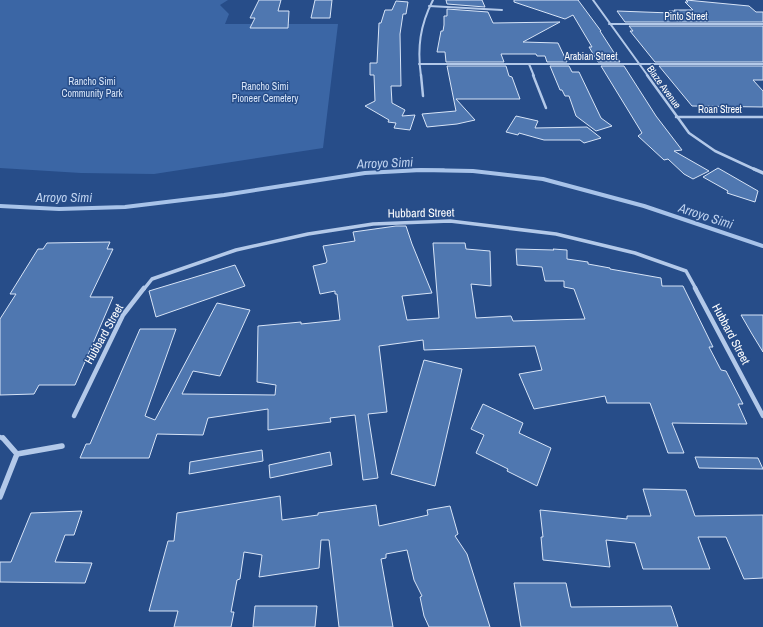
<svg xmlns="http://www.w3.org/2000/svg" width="763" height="627" font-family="'Archivo Narrow',sans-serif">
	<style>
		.green { fill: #3b66a5 }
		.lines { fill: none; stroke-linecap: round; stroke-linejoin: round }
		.stream-far1 { stroke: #a8c3e9; stroke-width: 3 }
		.stream { stroke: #a8c3e9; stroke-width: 4 }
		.building { fill: #4f77b0; stroke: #d7e4f7 }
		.street-far4 { stroke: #b3c9e9; stroke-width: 2 }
		.street-far3 { stroke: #b3c9e9; stroke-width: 2.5 }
		.street-far2 { stroke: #b3c9e9; stroke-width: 3.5 }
		.street-far1 { stroke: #b3c9e9; stroke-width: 4.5 }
		.street { stroke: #b3c9e9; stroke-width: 5.5 }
		.labels { text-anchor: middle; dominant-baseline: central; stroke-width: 3; stroke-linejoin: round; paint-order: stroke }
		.far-street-label { font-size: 10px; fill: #fff; stroke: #274d89 }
		.far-park-label { font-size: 10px; fill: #d7e4f7; stroke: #274d89 }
		.street-label { font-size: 12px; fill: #fff; stroke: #274d89 }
		.water-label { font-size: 13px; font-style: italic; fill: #bfd3f0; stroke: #274d89 }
	</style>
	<rect width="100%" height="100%" fill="#274d89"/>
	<!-- green -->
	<polygon class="green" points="0,0 228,0 220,5 229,14 225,24 338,24 323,148 154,174 81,173 0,168"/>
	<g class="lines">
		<!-- stream-far1 -->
		<polyline class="stream-far1" points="413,170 444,170"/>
		<!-- stream -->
		<polyline class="stream" points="0,206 59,209 125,207 224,195 365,173 421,170 473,171 543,179 644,206 763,246"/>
	</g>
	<!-- building -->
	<g class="building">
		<polygon points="259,0 281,0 278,11 289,11 288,28 250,28 255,18 250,18"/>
		<polygon points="315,0 332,0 330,18 311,18"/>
		<polygon points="446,0 482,0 485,7 447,4"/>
		<polygon points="514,0 578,0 601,31 600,31 620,62 598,62 589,47 592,47 573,15 565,19 514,2"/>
		<polygon points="686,0 749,6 756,12 763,12 763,22 625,22 617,11 671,13 669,11 675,11 674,10 693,10 685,2 688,2"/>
		<polygon points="396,1 408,2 406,14 403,14 400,34 401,86 391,86 392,103 405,110 402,116 415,115 410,130 394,128 396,123 388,122 389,120 365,106 375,101 374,75 370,75 370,63 377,63 379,23 381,23 385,10 392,10"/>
		<polygon points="447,9 488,12 493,23 560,22 523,42 558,43 567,62 547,62 545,56 537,56 536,54 501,54 504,62 446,62 445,52 437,52 441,31 443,31 444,25 444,16 447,16"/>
		<polygon points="629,26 763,26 763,62 655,62 630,31 633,31"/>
		<polygon points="447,66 506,66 509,76 512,77 520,99 456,99 475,120 457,124 427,127 422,114 456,111"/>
		<polygon points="550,66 569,66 572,72 579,72 601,118 612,126 596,131 576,116 569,96 565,96 562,90 560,90"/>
		<polygon points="601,66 624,66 656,116 682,150 674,151 709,171 693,179 684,174 668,159 664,160 638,136 642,133"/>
		<polygon points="659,66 763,66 763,80 753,80 763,91 763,107 692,106"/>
		<polygon points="516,116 538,121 535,128 587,127 601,138 584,143 580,140 544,140 519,133 518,135 506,132"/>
		<polygon points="718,168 758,191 755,202 727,193 728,191 703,177"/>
		<polygon points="396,226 406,226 412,244 432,293 402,296 407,320 439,318 433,243 465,243 466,249 490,251 491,286 471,284 476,318 511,316 513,321 585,319 574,289 564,287 564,281 545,281 542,267 517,265 516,249 554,250 553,249 567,250 567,259 588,262 588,264 610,268 610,269 661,278 662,286 683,286 713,347 709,347 721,370 726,371 743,404 738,404 747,424 672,423 684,453 668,453 650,403 607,403 605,396 534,409 519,374 542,370 535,346 424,350 423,340 379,346 387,412 368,414 378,478 363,480 355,415 330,418 331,422 268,430 268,409 208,418 203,435 157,434 149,458 80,458 86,444 90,444 140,329 176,329 145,416 155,420 217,303 250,310 220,376 193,371 182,394 275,395 276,385 257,382 258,326 301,322 301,324 340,320 337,294 335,294 335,291 320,294 313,266 326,263 327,261 323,246 355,241 353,232"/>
		<polygon points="110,242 107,249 113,249 90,297 113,297 75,385 39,385 34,394 0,395 0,319 16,294 10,294 38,249 43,249 47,243"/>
		<polygon points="235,265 245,286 156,317 149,291"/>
		<polygon points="741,315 763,315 763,352 752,334"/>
		<polygon points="424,360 462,369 435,486 391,474"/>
		<polygon points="483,404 523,423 519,433 551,448 537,486 507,471 508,469 476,453 484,435 471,429"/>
		<polygon points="262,450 263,461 189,474 190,462"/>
		<polygon points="330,452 332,465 270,478 269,465"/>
		<polygon points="695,457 758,458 763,469 699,468"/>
		<polygon points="643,489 686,490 695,516 763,515 763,578 744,579 726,537 698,537 710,569 643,569 635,543 606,540 610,567 543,560 541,537 543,537 540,510 627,519 627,516 651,516"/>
		<polygon points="280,496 282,520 318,515 318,513 376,505 379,526 428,515 427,510 450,506 458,534 455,536 467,554 490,627 429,627 424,616 420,597 422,596 414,580 407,550 386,554 386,558 381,559 393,627 339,627 329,540 321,540 319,568 259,577 262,555 244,552 240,579 237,580 231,612 234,612 231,627 174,627 178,611 149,611 168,541 174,541 177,513"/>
		<polygon points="82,511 74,535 65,535 55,562 92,563 85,583 0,582 0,562 11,562 31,513"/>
		<polygon points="514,583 566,583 571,607 671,606 678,627 521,627"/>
		<polygon points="255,606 317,606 315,627 253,627"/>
	</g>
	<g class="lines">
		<!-- street-far4 -->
		<g class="street-far4">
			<polyline points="593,0 648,76"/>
			<polyline points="429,6 502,10"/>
			<polyline points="609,24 763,24"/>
			<polyline points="419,64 763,64"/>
			<polyline points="529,64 534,76"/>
			<path d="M421,76C417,48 420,25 433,0"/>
		</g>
		<!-- street-far3 -->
		<g class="street-far3">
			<polyline points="421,75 423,96"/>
			<polyline points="533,75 546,108"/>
			<polyline points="647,75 689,133 715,151 756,170"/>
			<polyline points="676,117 763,117"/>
		</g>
		<!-- street-far2 -->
		<g class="street-far2">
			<polyline points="754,169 763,173"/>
			<polyline points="144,289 152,279 236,250 308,234 373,224 450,221 556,234 635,253 686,271 696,289"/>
		</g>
		<!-- street-far1 -->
		<g class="street-far1">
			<polyline points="695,288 763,416"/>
			<polyline points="74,416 123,315 144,288"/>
			<polyline points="0,437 4,439"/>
		</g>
		<!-- street -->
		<g class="street">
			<polyline points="17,454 62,446"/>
			<polyline points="0,497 17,454 3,438"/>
		</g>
	</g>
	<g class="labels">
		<!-- far-street labels -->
		<g class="far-street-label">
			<text x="686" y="16">Pinto Street</text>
			<text x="591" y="56">Arabian Street</text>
			<text transform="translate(664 87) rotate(54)">Blaze Avenue</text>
			<text x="720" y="109">Roan Street</text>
		</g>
		<!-- far-park labels -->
		<g class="far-park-label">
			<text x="92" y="81">Rancho Simi<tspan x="92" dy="12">Community Park</tspan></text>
			<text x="265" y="86">Rancho Simi<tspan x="265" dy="12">Pioneer Cemetery</tspan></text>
		</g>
		<!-- street labels -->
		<g class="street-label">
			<text transform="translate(421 213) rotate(-1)">Hubbard Street</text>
			<text transform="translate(104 334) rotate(-61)">Hubbard Street</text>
			<text transform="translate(731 334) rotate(62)">Hubbard Street</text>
		</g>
		<!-- water labels -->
		<g class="water-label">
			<text transform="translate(385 163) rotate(-2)">Arroyo Simi</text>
			<text x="64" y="197">Arroyo Simi</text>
			<text transform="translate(706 216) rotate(18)">Arroyo Simi</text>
		</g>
	</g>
</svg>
